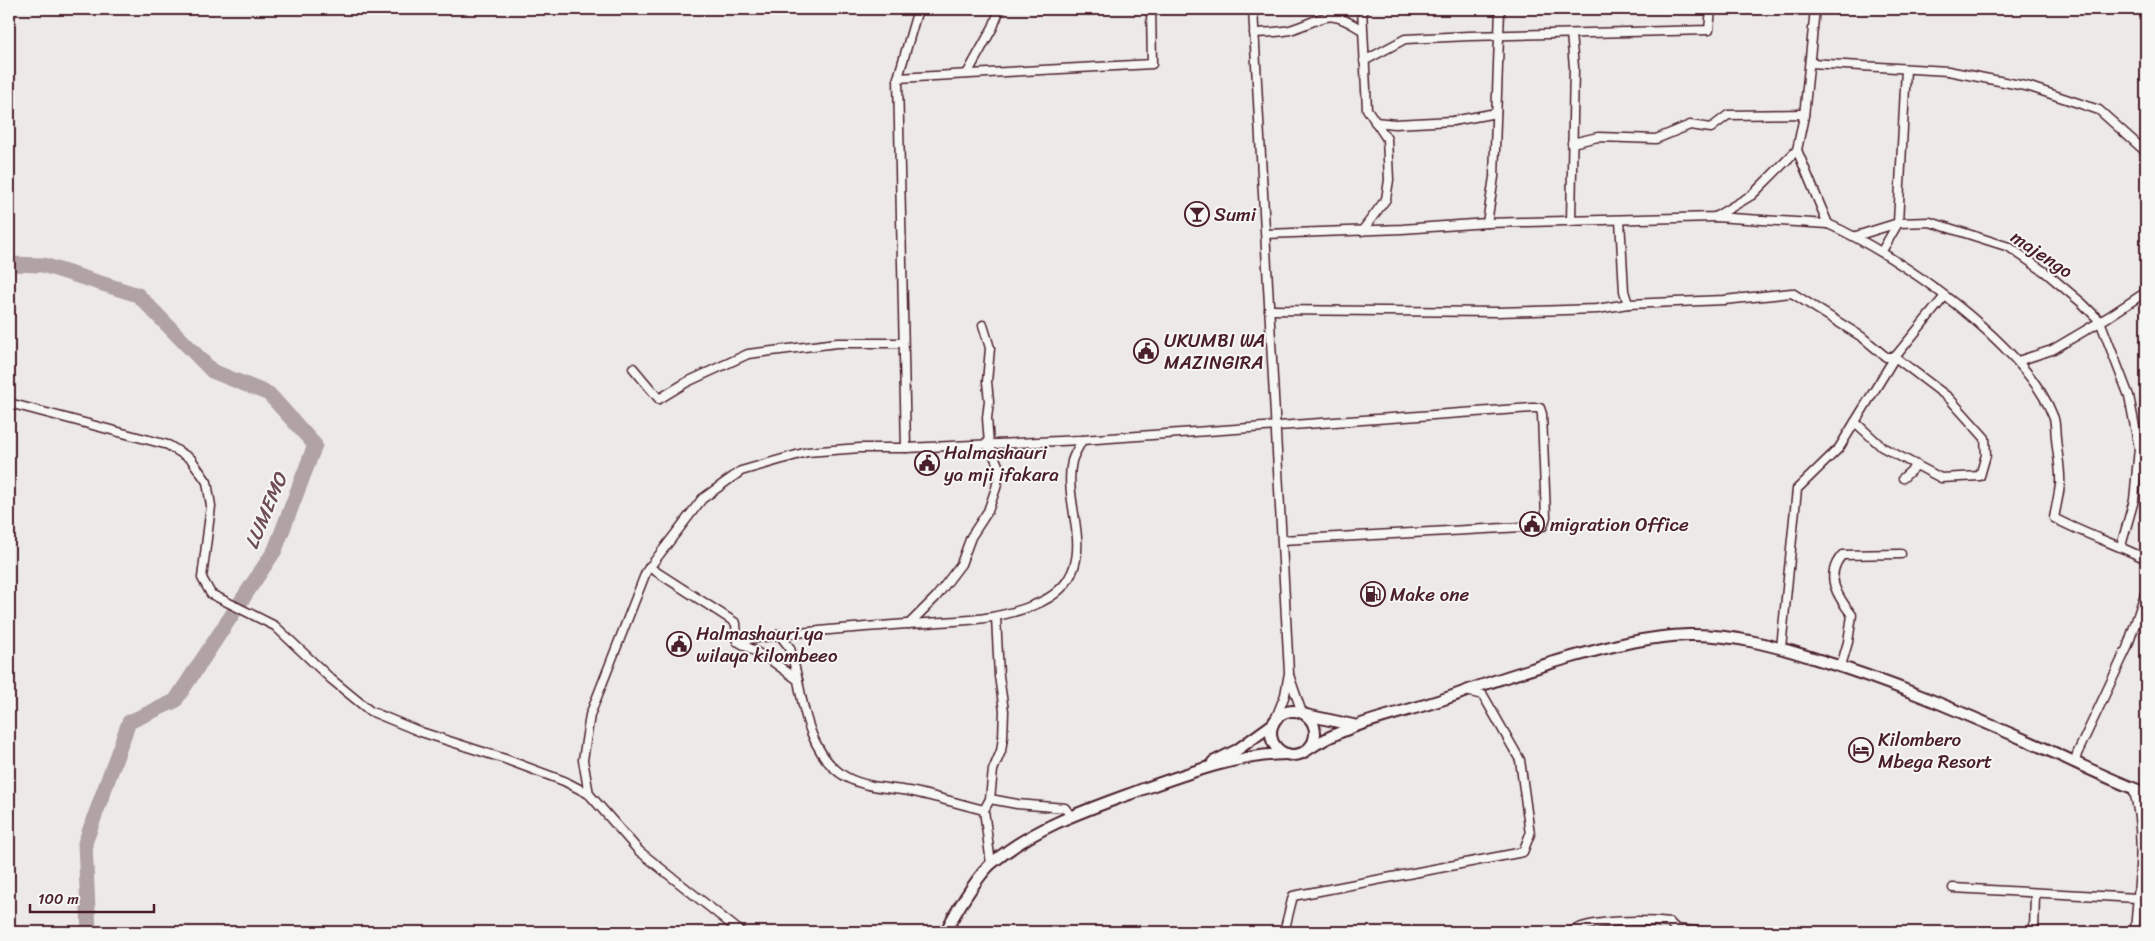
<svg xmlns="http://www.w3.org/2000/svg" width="2155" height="941" font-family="Sriracha,sans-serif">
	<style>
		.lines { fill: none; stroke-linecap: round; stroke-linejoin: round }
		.river { stroke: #b1a2a3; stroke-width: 15 }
		.street-casing { stroke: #4a1f2b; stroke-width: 11 }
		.secondary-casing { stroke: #4a1f2b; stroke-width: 14 }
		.street { stroke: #f6f6f2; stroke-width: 8 }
		.secondary { stroke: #f6f6f2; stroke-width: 10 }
		.labels { text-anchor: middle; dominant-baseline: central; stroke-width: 4; stroke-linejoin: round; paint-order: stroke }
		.poi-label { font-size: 19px; fill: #4a1f2b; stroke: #f6f6f2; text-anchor: start }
		.street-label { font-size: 19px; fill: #4a1f2b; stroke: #f6f6f2 }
		.water-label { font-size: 20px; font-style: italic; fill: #6e4d55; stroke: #f6f6f2 }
	</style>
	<rect width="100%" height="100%" fill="#ece9e6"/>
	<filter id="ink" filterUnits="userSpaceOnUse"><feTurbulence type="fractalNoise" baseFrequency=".02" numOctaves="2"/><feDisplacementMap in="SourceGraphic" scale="10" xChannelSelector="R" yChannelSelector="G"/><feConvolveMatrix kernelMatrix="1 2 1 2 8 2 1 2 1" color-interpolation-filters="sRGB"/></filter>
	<g filter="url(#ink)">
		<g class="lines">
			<!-- river -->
			<polyline class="river" points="9,264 43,265 138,295 212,371 269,394 315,445 275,550 175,701 129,722 85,843 89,932"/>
			<defs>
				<g id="street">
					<polyline points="1253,9 1289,673 1285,695 1275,720"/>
					<polyline points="1362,9 1367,109 1387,139 1389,180 1386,199 1362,231"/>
					<path d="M1254,33C1266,32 1282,33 1293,29C1328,17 1328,8 1362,30"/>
					<polyline points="1571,34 1574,67 1571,221"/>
					<polyline points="1364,61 1405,39 1469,36 1709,30 1711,9"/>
					<polyline points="1810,63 1948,71 2030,87 2099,110 2146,152"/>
					<polyline points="967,74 993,27 1000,9"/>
					<polyline points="898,78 1152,64 1151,9"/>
					<polyline points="1375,122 1395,124 1453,121 1496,113"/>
					<polyline points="1572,143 1598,137 1656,139 1690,125 1711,128 1728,115 1804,114"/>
					<path d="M1797,150L1828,224C1897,254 2026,345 2053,416C2056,422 2055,431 2056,438C2057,453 2061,469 2060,484C2059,495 2056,507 2054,518C2084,534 2116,544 2146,559"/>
					<polyline points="1715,217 1828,224"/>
					<polyline points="1620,220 1624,291 1628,304 1724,300 1792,293 1862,337 1886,357 1895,357 1839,448 1797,489 1781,648"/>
					<polyline points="1487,223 1494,177 1500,9"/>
					<polyline points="1266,234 1402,229 1487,223 1715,217 1752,195 1797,150 1804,116 1815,9"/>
					<polyline points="1856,236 1898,223 1930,222 2009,247 2045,272 2082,303 2100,321 2129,396 2139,448 2134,500 2121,546"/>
					<polyline points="1882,251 1898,223 1906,69"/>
					<polyline points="1269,310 1498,312 1597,309 1628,304"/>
					<polyline points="2018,361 2052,350 2108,317 2146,292"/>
					<polyline points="633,368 659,399 687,382 748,354 837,343 903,343"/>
					<polyline points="9,403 168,445 191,459 207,482 211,506 202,578 211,594 275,626 331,679 370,711 421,732 505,759 564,781 589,794 639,851 741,932"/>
					<polyline points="1855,422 1882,447 1941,478 1980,476 1986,455 1985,438 1949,398 1895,357 1945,296"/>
					<polyline points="906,448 898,78 918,9"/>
					<polyline points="1903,478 1917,465"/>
					<path d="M649,567L736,623L737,641L772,661L798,680C804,714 813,758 846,777C864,787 889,788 909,791C934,796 959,804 984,810"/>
					<polyline points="909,624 936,597 961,564 971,537 988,511 996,488 1000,470 989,444 987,418 989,401 987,382 990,348 983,325"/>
					<polyline points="779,634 790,648 798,680"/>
					<path d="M737,641C793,632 850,628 907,624C950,621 993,622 1034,605C1052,598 1068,586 1074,567C1085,535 1064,495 1072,461C1074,454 1079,447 1082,440"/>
					<path d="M1841,666L1848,642L1852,615C1837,596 1824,576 1842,555L1901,554"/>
					<polyline points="1289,675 1302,713"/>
					<polyline points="2075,762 2077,754 2127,648 2146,591"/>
					<path d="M2133,788C2147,834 2138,885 2135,932"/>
					<polyline points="589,794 583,760 590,715 646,572 702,499 741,471 807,452 860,448 906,448 1082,440 1532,408 1540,408 1542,414 1546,517 1543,526 1282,540"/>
					<polyline points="990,799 1017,804 1065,808 1070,815"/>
					<polyline points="991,864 984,810 990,799 993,770 1001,751 1003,737 1004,711 999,676 996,617"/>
					<polyline points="1953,888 2137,898"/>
					<polyline points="1284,932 1293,896 1523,852 1530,834 1520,760 1483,695 1466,691"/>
					<path d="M1571,932C1590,919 1647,920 1670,923L1676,929L1705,932"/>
					<polyline points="2034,932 2035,893"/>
				</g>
				<g id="secondary">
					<circle cx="1293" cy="733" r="22"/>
					<polyline points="1306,715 1353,725"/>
					<path d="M1307,750C1353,719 1410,713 1461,693C1491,681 1523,672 1554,662C1598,650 1643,636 1689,635C1732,634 1776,646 1816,659C1890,681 1961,712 2032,743C2070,759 2107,779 2146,793"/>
					<polyline points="1213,762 1237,750 1273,724"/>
					<path d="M946,932C953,915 979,874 992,863C1037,825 1092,808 1146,788C1191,772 1238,755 1286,754"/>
				</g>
			</defs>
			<!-- street casing -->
			<use href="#street" class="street-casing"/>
			<!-- secondary casing -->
			<use href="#secondary" class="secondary-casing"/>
			<!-- street -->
			<use href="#street" class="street"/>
			<!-- secondary -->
			<use href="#secondary" class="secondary"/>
		</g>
	</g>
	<!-- icons -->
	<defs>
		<symbol id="bar-ring" viewBox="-11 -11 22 22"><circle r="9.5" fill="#f6f6f2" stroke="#4a1f2b" stroke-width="1.5"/><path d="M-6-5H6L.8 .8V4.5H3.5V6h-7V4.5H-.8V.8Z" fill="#4a1f2b"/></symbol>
		<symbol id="civic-ring" viewBox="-11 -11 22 22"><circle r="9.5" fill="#f6f6f2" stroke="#4a1f2b" stroke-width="1.5"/><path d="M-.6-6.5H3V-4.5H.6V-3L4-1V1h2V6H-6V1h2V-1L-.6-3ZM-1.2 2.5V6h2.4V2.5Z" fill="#4a1f2b"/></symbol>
		<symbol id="fuel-ring" viewBox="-11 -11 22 22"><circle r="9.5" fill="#f6f6f2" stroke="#4a1f2b" stroke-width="1.5"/><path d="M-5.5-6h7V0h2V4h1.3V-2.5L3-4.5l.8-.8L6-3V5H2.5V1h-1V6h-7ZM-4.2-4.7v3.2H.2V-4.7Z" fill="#4a1f2b"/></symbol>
		<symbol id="hotel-ring" viewBox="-11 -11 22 22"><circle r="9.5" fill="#f6f6f2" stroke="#4a1f2b" stroke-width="1.5"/><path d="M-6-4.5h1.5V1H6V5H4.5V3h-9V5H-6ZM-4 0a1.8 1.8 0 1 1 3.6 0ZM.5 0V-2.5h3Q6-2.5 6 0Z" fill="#4a1f2b"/></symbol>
	</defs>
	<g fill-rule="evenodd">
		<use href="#bar-ring" x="1183" y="200" width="28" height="28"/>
		<use href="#civic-ring" x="1132" y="337" width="28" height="28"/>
		<use href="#civic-ring" x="913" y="449" width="28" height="28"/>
		<use href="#civic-ring" x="1518" y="510" width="28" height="28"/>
		<use href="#fuel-ring" x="1359" y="580" width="28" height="28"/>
		<use href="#civic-ring" x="665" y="630" width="28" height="28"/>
		<use href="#hotel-ring" x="1847" y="736" width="28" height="28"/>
	</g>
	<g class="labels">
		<!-- poi labels -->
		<g class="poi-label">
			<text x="1214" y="214">Sumi</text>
			<text x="1164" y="340">UKUMBI WA<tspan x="1164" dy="22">MAZINGIRA</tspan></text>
			<text x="944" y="452">Halmashauri<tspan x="944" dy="22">ya mji ifakara</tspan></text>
			<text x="1550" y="524">migration Office</text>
			<text x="1390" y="594">Make one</text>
			<text x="696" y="633">Halmashauri ya<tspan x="696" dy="22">wilaya kilombeeo</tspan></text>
			<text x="1878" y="739">Kilombero<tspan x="1878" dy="22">Mbega Resort</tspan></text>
		</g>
		<!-- street labels -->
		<g class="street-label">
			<text transform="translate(2042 254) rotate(34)">majengo</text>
		</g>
		<!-- water labels -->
		<g class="water-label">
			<text transform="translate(266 511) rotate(-67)">LUMEMO</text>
		</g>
	</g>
	<!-- margin -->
	<rect width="2155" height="941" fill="none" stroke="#f6f6f2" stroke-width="30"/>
	<rect x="15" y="15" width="2125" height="911" fill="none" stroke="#4a1f2b" stroke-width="2" filter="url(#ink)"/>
	<!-- scale -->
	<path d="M30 904v8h124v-8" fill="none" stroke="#4a1f2b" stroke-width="2.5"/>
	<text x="38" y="904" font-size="15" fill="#4a1f2b" stroke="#f6f6f2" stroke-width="4" paint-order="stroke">100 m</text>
</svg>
